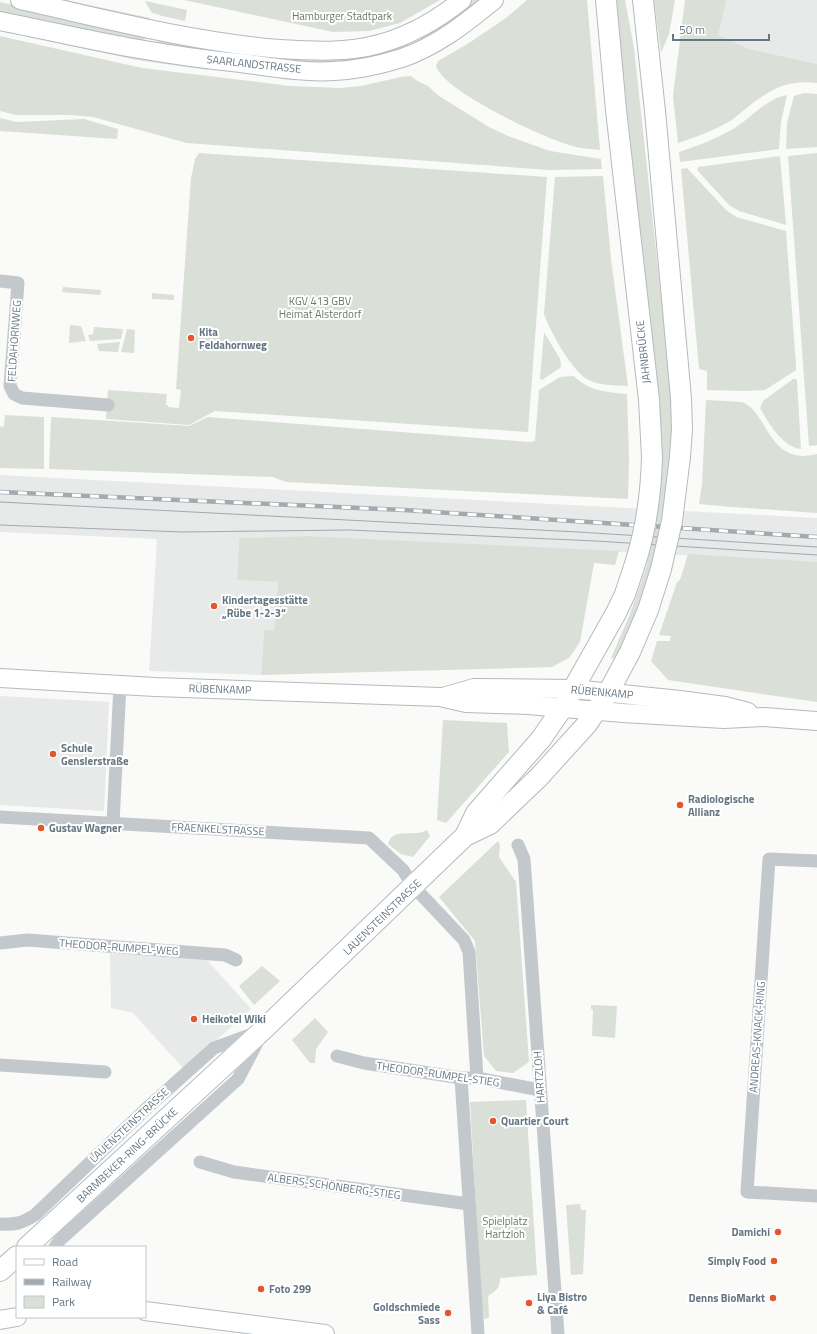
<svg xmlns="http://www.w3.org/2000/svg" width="817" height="1334" font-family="'Titillium Web',sans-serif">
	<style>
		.built { fill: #e8e9e9 }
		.green { fill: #dadfd7 }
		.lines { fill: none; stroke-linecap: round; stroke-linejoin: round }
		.secondary-casing { stroke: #b3babf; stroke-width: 20 }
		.primary-casing { stroke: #b5babe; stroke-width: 22 }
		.street { stroke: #c3c8cc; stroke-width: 13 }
		.secondary { stroke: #fff; stroke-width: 18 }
		.primary { stroke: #fff; stroke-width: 20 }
		.tram { stroke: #a2aab0; stroke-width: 1 }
		.rail-casing { stroke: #a2aab0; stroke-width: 4.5 }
		.rail { stroke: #fff; stroke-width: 3; stroke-dasharray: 9; stroke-linecap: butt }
		.primary-bridge-casing { stroke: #b5babe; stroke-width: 22; stroke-linecap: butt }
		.primary-bridge { stroke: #fff; stroke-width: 20 }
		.poi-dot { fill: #e4572e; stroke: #fff; stroke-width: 1.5 }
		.labels { text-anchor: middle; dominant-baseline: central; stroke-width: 4; stroke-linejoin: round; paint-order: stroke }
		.park-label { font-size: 11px; fill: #687a64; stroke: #fff }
		.street-label { font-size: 11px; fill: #657683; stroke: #fff }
		.poi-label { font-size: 11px; font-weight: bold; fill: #657683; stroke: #fff; text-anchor: start }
	</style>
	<rect width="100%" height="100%" fill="#fafaf8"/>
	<!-- built -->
	<g class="built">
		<polygon points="710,0 817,0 817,64 749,49 714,34"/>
		<polygon points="0,475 817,518 817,562 307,536 239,538 237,580 278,582 274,630 264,630 261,675 149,671 157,539 0,532"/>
		<polygon points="0,696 109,702 104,811 0,805"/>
		<polygon points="110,953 207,960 251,1009 184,1069 133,1013 111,1008"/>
	</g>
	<!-- green -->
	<g class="green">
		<polygon points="49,0 66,0 150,18 150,21"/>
		<polygon points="184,0 440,0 400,23 369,31 333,32"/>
		<polygon points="471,0 481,0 466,12 422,41 420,36 462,7"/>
		<path d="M527,0H587L600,150C592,149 582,149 573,146C546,139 444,92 436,66L438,61L469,43L506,18Z"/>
		<polygon points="615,0 625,0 634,48 669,370 672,422 671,457 667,498 652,568 635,615 616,659 611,658 630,614 646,568 653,536 658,497 655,368"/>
		<polygon points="654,0 675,0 669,34 661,53"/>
		<path d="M685,0H726L718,35L749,49L817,64V83C785,79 768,91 744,110C740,113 736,117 732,120C715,130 696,137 678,143L673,96Z"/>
		<polygon points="145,1 187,10 185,21 162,16 157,14 152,13"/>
		<polygon points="0,2 148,35 149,36 142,41 0,13"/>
		<polygon points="0,27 208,67 208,70 137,60 0,31"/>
		<polygon points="0,36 142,68 290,86 340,88 361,86 401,77 411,76 419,82 428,86 439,96 489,127 508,136 550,151 601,159 602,169 550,170 187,143 93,117 70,115 16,115 0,111"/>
		<polygon points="163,38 203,47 407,42 410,47 384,56 339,63 307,63 155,44"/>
		<polygon points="804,93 817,94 817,147 786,149 787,123 794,96"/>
		<path d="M787,95L781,122L779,149L680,162L679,152C697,146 716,139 733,129C752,118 764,100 787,95Z"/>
		<polygon points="0,118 17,122 84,119 118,129 117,139 0,131"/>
		<polygon points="199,153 547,177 528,432 215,411 189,425 106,419 108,390 167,394 166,405 168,405 168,407 179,408 181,390 176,389 191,178 195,159"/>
		<polygon points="817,153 817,445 809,446 788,156"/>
		<polygon points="780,156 786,225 739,211 729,205 697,170 698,167"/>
		<polygon points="687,168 726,210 736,217 786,231 796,365 796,370 793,372 765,390 745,391 707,390 707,371 699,369 681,169"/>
		<path d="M603,176L611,259L628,386C615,385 598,386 587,379C572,371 550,331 544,314L555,177Z"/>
		<polygon points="63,287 101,290 100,295 62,292"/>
		<polygon points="152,293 174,295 174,300 152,299"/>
		<polygon points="70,325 81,326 86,341 69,343"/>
		<polygon points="94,327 123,329 121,339 90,341 88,335 93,334"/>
		<polygon points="127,329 135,330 134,353 121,352"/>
		<polygon points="544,332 560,359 561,366 560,368 542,380 540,378"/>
		<polygon points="120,342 118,352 99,351 97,344"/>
		<path d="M574,376C588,391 607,392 627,394L629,458L628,499L286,482L273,477L49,469L51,417L189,426L208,417L529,442L535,441L539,390L560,377Z"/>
		<path d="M793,379H796L797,381L801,449C782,447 768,422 760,408L763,401Z"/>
		<path d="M706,400L742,402C766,411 767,454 802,456C806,456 812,455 817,454V513L732,507L699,504L702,484Z"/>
		<polygon points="5,415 44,417 44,469 0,468 0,427 4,426"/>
		<polygon points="307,536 619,551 615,565 594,563 580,642 569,658 552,667 261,675 264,630 274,630 278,582 237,580 239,538"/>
		<polygon points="688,554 817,562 817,702 668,680 651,661 657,641 670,641 671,636 659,635 677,582 680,580"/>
		<polygon points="443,720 507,723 509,752 446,823 437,820"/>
		<path d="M427,830L430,836L413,857L401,854L388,844C393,826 415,838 427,830Z"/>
		<polygon points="498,841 500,845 499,857 516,882 529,1062 513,1073 496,1071 484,1056 475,941 439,897"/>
		<polygon points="262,966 280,981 254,1005 239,986"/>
		<polygon points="591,1005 617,1006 615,1038 592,1036 593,1010 591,1009"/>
		<polygon points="315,1018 328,1032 316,1049 315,1063 310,1063 292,1040"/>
		<path d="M526,1100L537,1275L500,1278C500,1289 496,1290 488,1296L489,1318L484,1319L480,1280L470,1102Z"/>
		<polygon points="580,1204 581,1210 586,1210 583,1274 571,1275 566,1205"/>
	</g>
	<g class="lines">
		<defs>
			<g id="secondary">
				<path d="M20,0C106,19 192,42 280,49C313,51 347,53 379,44C409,36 437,20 462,0"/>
				<path d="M0,21C46,30 92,41 139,49C173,55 207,60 241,63C271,67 303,73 334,71C357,70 380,65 402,58C437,46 466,23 494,0"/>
				<polyline points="0,678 155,687 440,697 466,703 528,705 623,713 724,719 764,717 817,721"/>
				<polyline points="443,697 474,688 573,689 680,700 725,706 748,712"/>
				<polyline points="145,1311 325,1334"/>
				<polyline points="0,1320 17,1317"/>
			</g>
			<g id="primary">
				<polyline points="606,0 616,110 649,400 652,457"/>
				<polyline points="643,0 655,111 681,398 682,429 680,457"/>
				<polyline points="465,836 476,813 541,739 563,707 616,613 625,594 634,567"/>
				<polyline points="27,1247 264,1029 465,836 490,824 539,777 587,724 608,693 630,652 648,610 661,569"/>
				<polyline points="0,1271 17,1256"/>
			</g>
		</defs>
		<!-- secondary casing -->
		<use href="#secondary" class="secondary-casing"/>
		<!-- primary casing -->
		<use href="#primary" class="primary-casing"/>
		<!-- street -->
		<g class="street">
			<polyline points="0,281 18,283 10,386 14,394 22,398 108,405"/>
			<polyline points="0,817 369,838 403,870 413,886 464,940 469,952 477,1078"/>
			<polyline points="113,823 120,685"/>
			<polyline points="518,845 524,859 558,1334"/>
			<polyline points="817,861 769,859 747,1192 817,1196"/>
			<polyline points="0,943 27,940 225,955 236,960"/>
			<polyline points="337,1056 364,1063 461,1078 477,1078 540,1090"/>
			<polyline points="0,1065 105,1072"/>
			<polyline points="461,1078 478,1334"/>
			<polyline points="200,1162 234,1172 469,1204"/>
			<path d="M0,1224C16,1225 22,1223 35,1215L147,1108L214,1048L255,1033"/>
			<polyline points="55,1247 60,1240 238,1079 259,1039"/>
		</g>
		<!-- secondary -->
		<use href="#secondary" class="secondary"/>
		<!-- primary -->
		<use href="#primary" class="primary"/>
		<!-- tram -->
		<g class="tram">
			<polyline points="0,502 578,532 817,547"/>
			<polyline points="0,525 182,532 349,530 596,541 817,555"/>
		</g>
		<defs>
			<polyline id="rail" points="0,492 404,510 817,537"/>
		</defs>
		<!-- rail casing -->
		<use href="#rail" class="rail-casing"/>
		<!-- rail -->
		<use href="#rail" class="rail"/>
		<defs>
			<g id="primary-bridge">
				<path d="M634,567C646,531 651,494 652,457"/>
				<polyline points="661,569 672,521 680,457"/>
			</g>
		</defs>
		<!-- primary-bridge casing -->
		<use href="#primary-bridge" class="primary-bridge-casing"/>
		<!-- primary-bridge -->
		<use href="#primary-bridge" class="primary-bridge"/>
	</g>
	<!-- markers -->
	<g class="poi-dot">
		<circle cx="191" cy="338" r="4"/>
		<circle cx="214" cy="606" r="4"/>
		<circle cx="53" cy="754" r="4"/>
		<circle cx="680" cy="805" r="4"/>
		<circle cx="41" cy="828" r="4"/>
		<circle cx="194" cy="1019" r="4"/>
		<circle cx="493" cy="1121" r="4"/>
		<circle cx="778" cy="1232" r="4"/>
		<circle cx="774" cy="1261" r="4"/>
		<circle cx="261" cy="1289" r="4"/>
		<circle cx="773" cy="1298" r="4"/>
		<circle cx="529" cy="1303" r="4"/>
		<circle cx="448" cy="1313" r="4"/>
	</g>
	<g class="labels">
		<!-- park labels -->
		<g class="park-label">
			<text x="342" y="16">Hamburger Stadtpark</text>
			<text x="320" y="301">KGV 413 GBV<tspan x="320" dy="13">Heimat Alsterdorf</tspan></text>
			<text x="505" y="1221">Spielplatz<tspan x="505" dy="13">Hartzloh</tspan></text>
		</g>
		<!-- street labels -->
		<g class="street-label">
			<text transform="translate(254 64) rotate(6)">SAARLANDSTRASSE</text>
			<text transform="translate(14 341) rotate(-86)">FELDAHORNWEG</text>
			<text transform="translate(643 352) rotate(-96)">JAHNBRÜCKE</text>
			<text transform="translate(220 689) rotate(2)">RÜBENKAMP</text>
			<text transform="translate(602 692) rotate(5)">RÜBENKAMP</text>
			<text transform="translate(218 829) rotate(3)">FRAENKELSTRASSE</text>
			<text transform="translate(382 917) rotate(-44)">LAUENSTEINSTRASSE</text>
			<text transform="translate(119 947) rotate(4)">THEODOR-RUMPEL-WEG</text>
			<text transform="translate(757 1037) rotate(-86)">ANDREAS-KNACK-RING</text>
			<text transform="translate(438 1074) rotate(8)">THEODOR-RUMPEL-STIEG</text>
			<text transform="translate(539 1077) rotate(-94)">HARTZLOH</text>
			<text transform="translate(129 1125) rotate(-43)">LAUENSTEINSTRASSE</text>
			<text transform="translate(127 1155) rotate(-43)">BARMBEKER-RING-BRÜCKE</text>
			<text transform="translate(334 1186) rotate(8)">ALBERS-SCHÖNBERG-STIEG</text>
		</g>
		<!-- poi labels -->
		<g class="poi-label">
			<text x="199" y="332">Kita<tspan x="199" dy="13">Feldahornweg</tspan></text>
			<text x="222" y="600">Kindertagesstätte<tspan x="222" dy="13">„Rübe 1-2-3“</tspan></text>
			<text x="61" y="748">Schule<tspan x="61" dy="13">Genslerstraße</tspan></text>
			<text x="688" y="799">Radiologische<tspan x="688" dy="13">Allianz</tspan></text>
			<text x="49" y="828">Gustav Wagner</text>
			<text x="202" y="1019">Heikotel Wiki</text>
			<text x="501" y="1121">Quartier Court</text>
			<text x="770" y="1232" text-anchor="end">Damichi</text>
			<text x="766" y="1261" text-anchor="end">Simply Food</text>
			<text x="269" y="1289">Foto 299</text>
			<text x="537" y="1297">Liya Bistro<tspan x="537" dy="13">&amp; Café</tspan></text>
			<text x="765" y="1298" text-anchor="end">Denns BioMarkt</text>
			<text x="440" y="1307" text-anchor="end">Goldschmiede<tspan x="440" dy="13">Sass</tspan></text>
		</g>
	</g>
	<!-- legend -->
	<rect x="16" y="1246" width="130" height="72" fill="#ffffff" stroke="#c1c8cd"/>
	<rect x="24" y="1259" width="20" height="6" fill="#ffffff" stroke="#c1c8cd"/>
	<text x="52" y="1266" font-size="12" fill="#657683">Road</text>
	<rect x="24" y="1279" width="20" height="6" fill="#a2aab0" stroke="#c1c8cd"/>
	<text x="52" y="1286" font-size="12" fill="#657683">Railway</text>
	<rect x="24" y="1296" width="20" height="12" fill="#dadfd7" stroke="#c1c8cd"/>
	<text x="52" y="1306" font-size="12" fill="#657683">Park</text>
	<!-- scale -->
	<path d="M673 34v6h96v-6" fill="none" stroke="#657683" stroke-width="2"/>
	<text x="679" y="34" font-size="12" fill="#657683" stroke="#ffffff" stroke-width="3" paint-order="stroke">50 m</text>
</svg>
